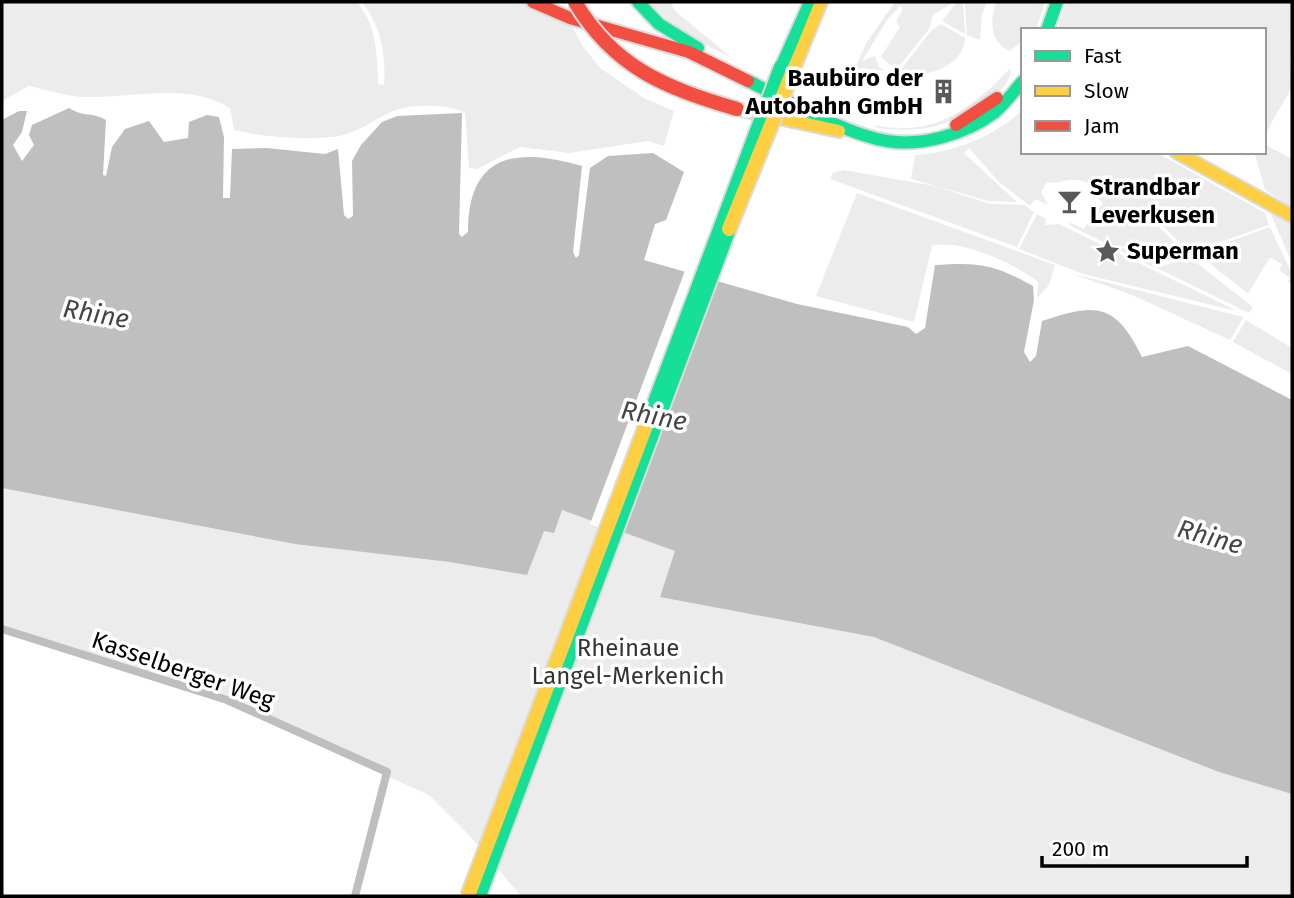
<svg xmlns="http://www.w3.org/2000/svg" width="1294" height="898" font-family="'Fira Sans',sans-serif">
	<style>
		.green { fill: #ececec }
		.water { fill: #bfbfbf }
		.pier { fill: #fff }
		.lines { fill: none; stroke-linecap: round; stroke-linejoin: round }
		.fast-casing { stroke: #dbdbdb; stroke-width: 16 }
		.slow-casing { stroke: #dbdbdb; stroke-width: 16 }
		.jam-casing { stroke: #dbdbdb; stroke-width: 16 }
		.street { stroke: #bebebe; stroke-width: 8 }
		.fast { stroke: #16e098; stroke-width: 12 }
		.slow { stroke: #ffcf43; stroke-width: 12 }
		.jam { stroke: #f24e42; stroke-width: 12 }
		.fast-bridge-casing { stroke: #dbdbdb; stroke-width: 18; stroke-linecap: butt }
		.slow-bridge-casing { stroke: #dbdbdb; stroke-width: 18; stroke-linecap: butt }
		.jam-bridge-casing { stroke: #dbdbdb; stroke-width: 18; stroke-linecap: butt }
		.fast-bridge { stroke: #16e098; stroke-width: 14 }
		.slow-bridge { stroke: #ffcf43; stroke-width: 14 }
		.jam-bridge { stroke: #f24e42; stroke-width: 14 }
		.labels { text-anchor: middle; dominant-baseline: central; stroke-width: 7; stroke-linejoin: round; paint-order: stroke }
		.poi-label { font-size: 24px; font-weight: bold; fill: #000; stroke: #fff; text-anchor: start }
		.park-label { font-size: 24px; fill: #333; stroke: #fff }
		.street-label { font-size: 24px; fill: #000; stroke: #fff }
		.water-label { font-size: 26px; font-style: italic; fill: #444; stroke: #fff }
	</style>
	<rect width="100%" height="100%" fill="#fff"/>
	<!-- green -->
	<g class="green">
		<path d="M2,2H357C377,26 377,54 378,84L384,85C386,54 381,26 362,2H520L571,24L582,45L600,68L644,98L674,111L664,146L648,141L569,153L520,147L477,169L469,168L465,113C450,104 412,104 396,110C373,119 357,135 331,137C302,140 262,137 234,130L230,108C188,82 133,98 87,97C68,97 47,90 29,86L2,101Z"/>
		<polygon points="646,2 671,2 674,10 732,58 689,37"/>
		<polygon points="895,2 954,2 933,15 929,29 896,70 881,57 900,27 896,21 902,11 901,5 887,20 862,61 875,56 879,67 885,71 862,68 852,74 867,42"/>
		<polygon points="957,2 963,2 965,34 942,21"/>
		<polygon points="965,2 987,2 982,14 980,40 967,35"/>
		<path d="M996,2H1045L1036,30H1023V41L1009,51C989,39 990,22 996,2Z"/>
		<polygon points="1066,2 1292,2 1290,64 1292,87 1264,136 1264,30 1057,30"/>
		<path d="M941,24L965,38C965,66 922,81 899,72L931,31Z"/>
		<path d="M1011,69C1012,95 954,122 932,127C914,131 896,130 878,128L873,125C926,135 953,120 992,87C999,82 1003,72 1011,69Z"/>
		<path d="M1023,110V152H1156L1265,213L1269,225L1195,251L1186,244L1183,246L1155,218L1153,221L1185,253L1153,267L1071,226L1069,222L1084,229L1087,224L1097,223L1098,209L1103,203L1093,194L1094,186C1071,173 1059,186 1047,182L1041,192L1048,205L1035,199L1030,206L999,182L969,148L964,153L967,156L1017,202L988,201L911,179L915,155C954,153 994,136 1023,110Z"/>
		<polygon points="1264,144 1292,159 1292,208 1265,190 1255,154 1248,156 1226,152 1264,152"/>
		<polygon points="843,170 935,186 990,204 1025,205 1034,212 1017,247 830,179 833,173"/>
		<path d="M857,193L1055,265L1049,285L1037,298L1038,282C1016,264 959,238 932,246L914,322L816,296Z"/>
		<polygon points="1269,210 1292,221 1292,263"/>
		<polygon points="1037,214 1046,219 1045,225 1059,224 1237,311 1083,274 1019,249"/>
		<polygon points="1270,227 1292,274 1292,284 1288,282 1290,278 1279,270 1282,264 1270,257 1248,294 1197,253"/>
		<polygon points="1189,257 1253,307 1249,313 1157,268"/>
		<polygon points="1070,273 1243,317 1243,318 1230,340 1132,295"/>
		<polygon points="2,313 1292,623 1292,896 521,896 469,835 429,795 225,703 2,625"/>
		<polygon points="1246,320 1292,348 1292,374 1233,342"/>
	</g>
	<!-- water -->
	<path class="water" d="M69,108C82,117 93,112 106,120L103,175L106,176L112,147L125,129L149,121L164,142L188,138L189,122L207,115L219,117L224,137L223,198H230L232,149L267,148L325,154L338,149L344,215L348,219L353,216L352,161L361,145L382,122L397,116L462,113L459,234L462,237L468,232C468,153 517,147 582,166L573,252L576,258L579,255L590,168L608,156L653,153L684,172L666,220L655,224L644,260L797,304L908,327L916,334L925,328L935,265C979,262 994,264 1033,286L1034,300L1024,352L1030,362L1036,356L1042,321C1096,303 1115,302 1142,357L1188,346L1292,400V794L1219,772L874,637L660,597L675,551L562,510L554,533L544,531L527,575L450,562L295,544L2,488V120L19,111H27L22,132L13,145L22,161L34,145L29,135L32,125Z"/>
	<!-- pier -->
	<polygon class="pier" points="686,268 719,278 623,536 590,524"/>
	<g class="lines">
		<defs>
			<g id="fast">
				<polyline points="638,2 659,24 698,48"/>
				<polyline points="1047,30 1057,2"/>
				<polyline points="781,67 810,2"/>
				<path d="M748,81C788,100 844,134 887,141C921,147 966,134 994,113C1005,104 1014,91 1023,81"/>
			</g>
			<g id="slow">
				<polyline points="793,71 821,2"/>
				<polyline points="737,109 839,131"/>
				<polyline points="1176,152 1292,216"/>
			</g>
			<g id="jam">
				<polyline points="533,2 570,18 689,52 748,81"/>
				<polyline points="956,125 997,98"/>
			</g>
		</defs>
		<!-- fast casing -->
		<use href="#fast" class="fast-casing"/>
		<!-- slow casing -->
		<use href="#slow" class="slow-casing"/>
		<!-- jam casing -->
		<use href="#jam" class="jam-casing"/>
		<!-- street -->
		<polyline class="street" points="2,629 227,700 387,772 355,896"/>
		<!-- fast -->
		<use href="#fast" class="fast"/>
		<!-- slow -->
		<use href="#slow" class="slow"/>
		<!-- jam -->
		<use href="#jam" class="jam"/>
		<defs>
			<g id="fast-bridge">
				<polyline points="650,415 781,67"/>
				<polyline points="479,896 729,229"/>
			</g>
			<g id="slow-bridge">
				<polyline points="729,229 793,71"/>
				<polyline points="468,896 650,415"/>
			</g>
			<path id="jam-bridge" d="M575,2C614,68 666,88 737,109"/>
		</defs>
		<!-- fast-bridge casing -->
		<use href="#fast-bridge" class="fast-bridge-casing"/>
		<!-- slow-bridge casing -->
		<use href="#slow-bridge" class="slow-bridge-casing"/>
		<!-- jam-bridge casing -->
		<use href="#jam-bridge" class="jam-bridge-casing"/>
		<!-- fast-bridge -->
		<use href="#fast-bridge" class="fast-bridge"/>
		<!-- slow-bridge -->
		<use href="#slow-bridge" class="slow-bridge"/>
		<!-- jam-bridge -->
		<use href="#jam-bridge" class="jam-bridge"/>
	</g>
	<!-- icons -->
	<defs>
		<symbol id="building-bare" viewBox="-9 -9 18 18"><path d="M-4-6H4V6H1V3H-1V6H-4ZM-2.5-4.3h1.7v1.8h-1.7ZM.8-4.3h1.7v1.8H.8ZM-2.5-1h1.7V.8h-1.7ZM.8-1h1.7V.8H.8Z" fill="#595959" stroke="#fff" stroke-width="2.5" paint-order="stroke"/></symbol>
		<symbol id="bar-bare" viewBox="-9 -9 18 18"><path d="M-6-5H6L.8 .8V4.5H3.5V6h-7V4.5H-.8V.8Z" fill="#595959" stroke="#fff" stroke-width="2.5" paint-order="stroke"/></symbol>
		<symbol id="sight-bare" viewBox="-9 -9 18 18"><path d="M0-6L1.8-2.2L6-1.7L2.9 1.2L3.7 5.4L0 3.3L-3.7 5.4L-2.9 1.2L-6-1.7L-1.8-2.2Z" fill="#595959" stroke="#fff" stroke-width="2.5" paint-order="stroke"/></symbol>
	</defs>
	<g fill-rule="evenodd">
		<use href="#building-bare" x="926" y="74" width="35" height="35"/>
		<use href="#bar-bare" x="1052" y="184" width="35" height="35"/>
		<use href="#sight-bare" x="1090" y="234" width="35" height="35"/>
	</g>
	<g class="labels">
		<!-- poi labels -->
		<g class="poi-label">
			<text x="923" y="78" text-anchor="end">Baubüro der<tspan x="923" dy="28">Autobahn GmbH</tspan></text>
			<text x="1090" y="187">Strandbar<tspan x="1090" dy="28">Leverkusen</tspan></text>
			<text x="1127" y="251">Superman</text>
		</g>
		<!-- park labels -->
		<g class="park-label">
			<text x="628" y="648">Rheinaue<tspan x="628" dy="28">Langel-Merkenich</tspan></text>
		</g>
		<!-- street labels -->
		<g class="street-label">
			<text transform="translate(183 670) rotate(19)">Kasselberger Weg</text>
		</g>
		<!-- water labels -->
		<g class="water-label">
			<text transform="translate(96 314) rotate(10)">Rhine</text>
			<text transform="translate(654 416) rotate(11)">Rhine</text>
			<text transform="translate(1210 537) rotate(16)">Rhine</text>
		</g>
	</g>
	<!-- border -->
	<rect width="1294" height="898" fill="none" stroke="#000000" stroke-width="7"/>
	<!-- legend -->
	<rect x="1021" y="28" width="245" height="126" fill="#ffffff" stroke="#999999" stroke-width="2"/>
	<rect x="1035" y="51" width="35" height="10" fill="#16e098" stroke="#999999" stroke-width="2"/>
	<text x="1084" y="63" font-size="21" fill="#000000">Fast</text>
	<rect x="1035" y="86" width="35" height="10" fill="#ffcf43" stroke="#999999" stroke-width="2"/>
	<text x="1084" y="98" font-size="21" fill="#000000">Slow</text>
	<rect x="1035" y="121" width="35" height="10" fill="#f24e42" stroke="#999999" stroke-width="2"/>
	<text x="1084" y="133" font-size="21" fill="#000000">Jam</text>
	<!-- scale -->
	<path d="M1042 856v10h205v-10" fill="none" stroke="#000000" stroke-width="3.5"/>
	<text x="1052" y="856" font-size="21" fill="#000000" stroke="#ffffff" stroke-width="5" paint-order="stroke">200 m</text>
</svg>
